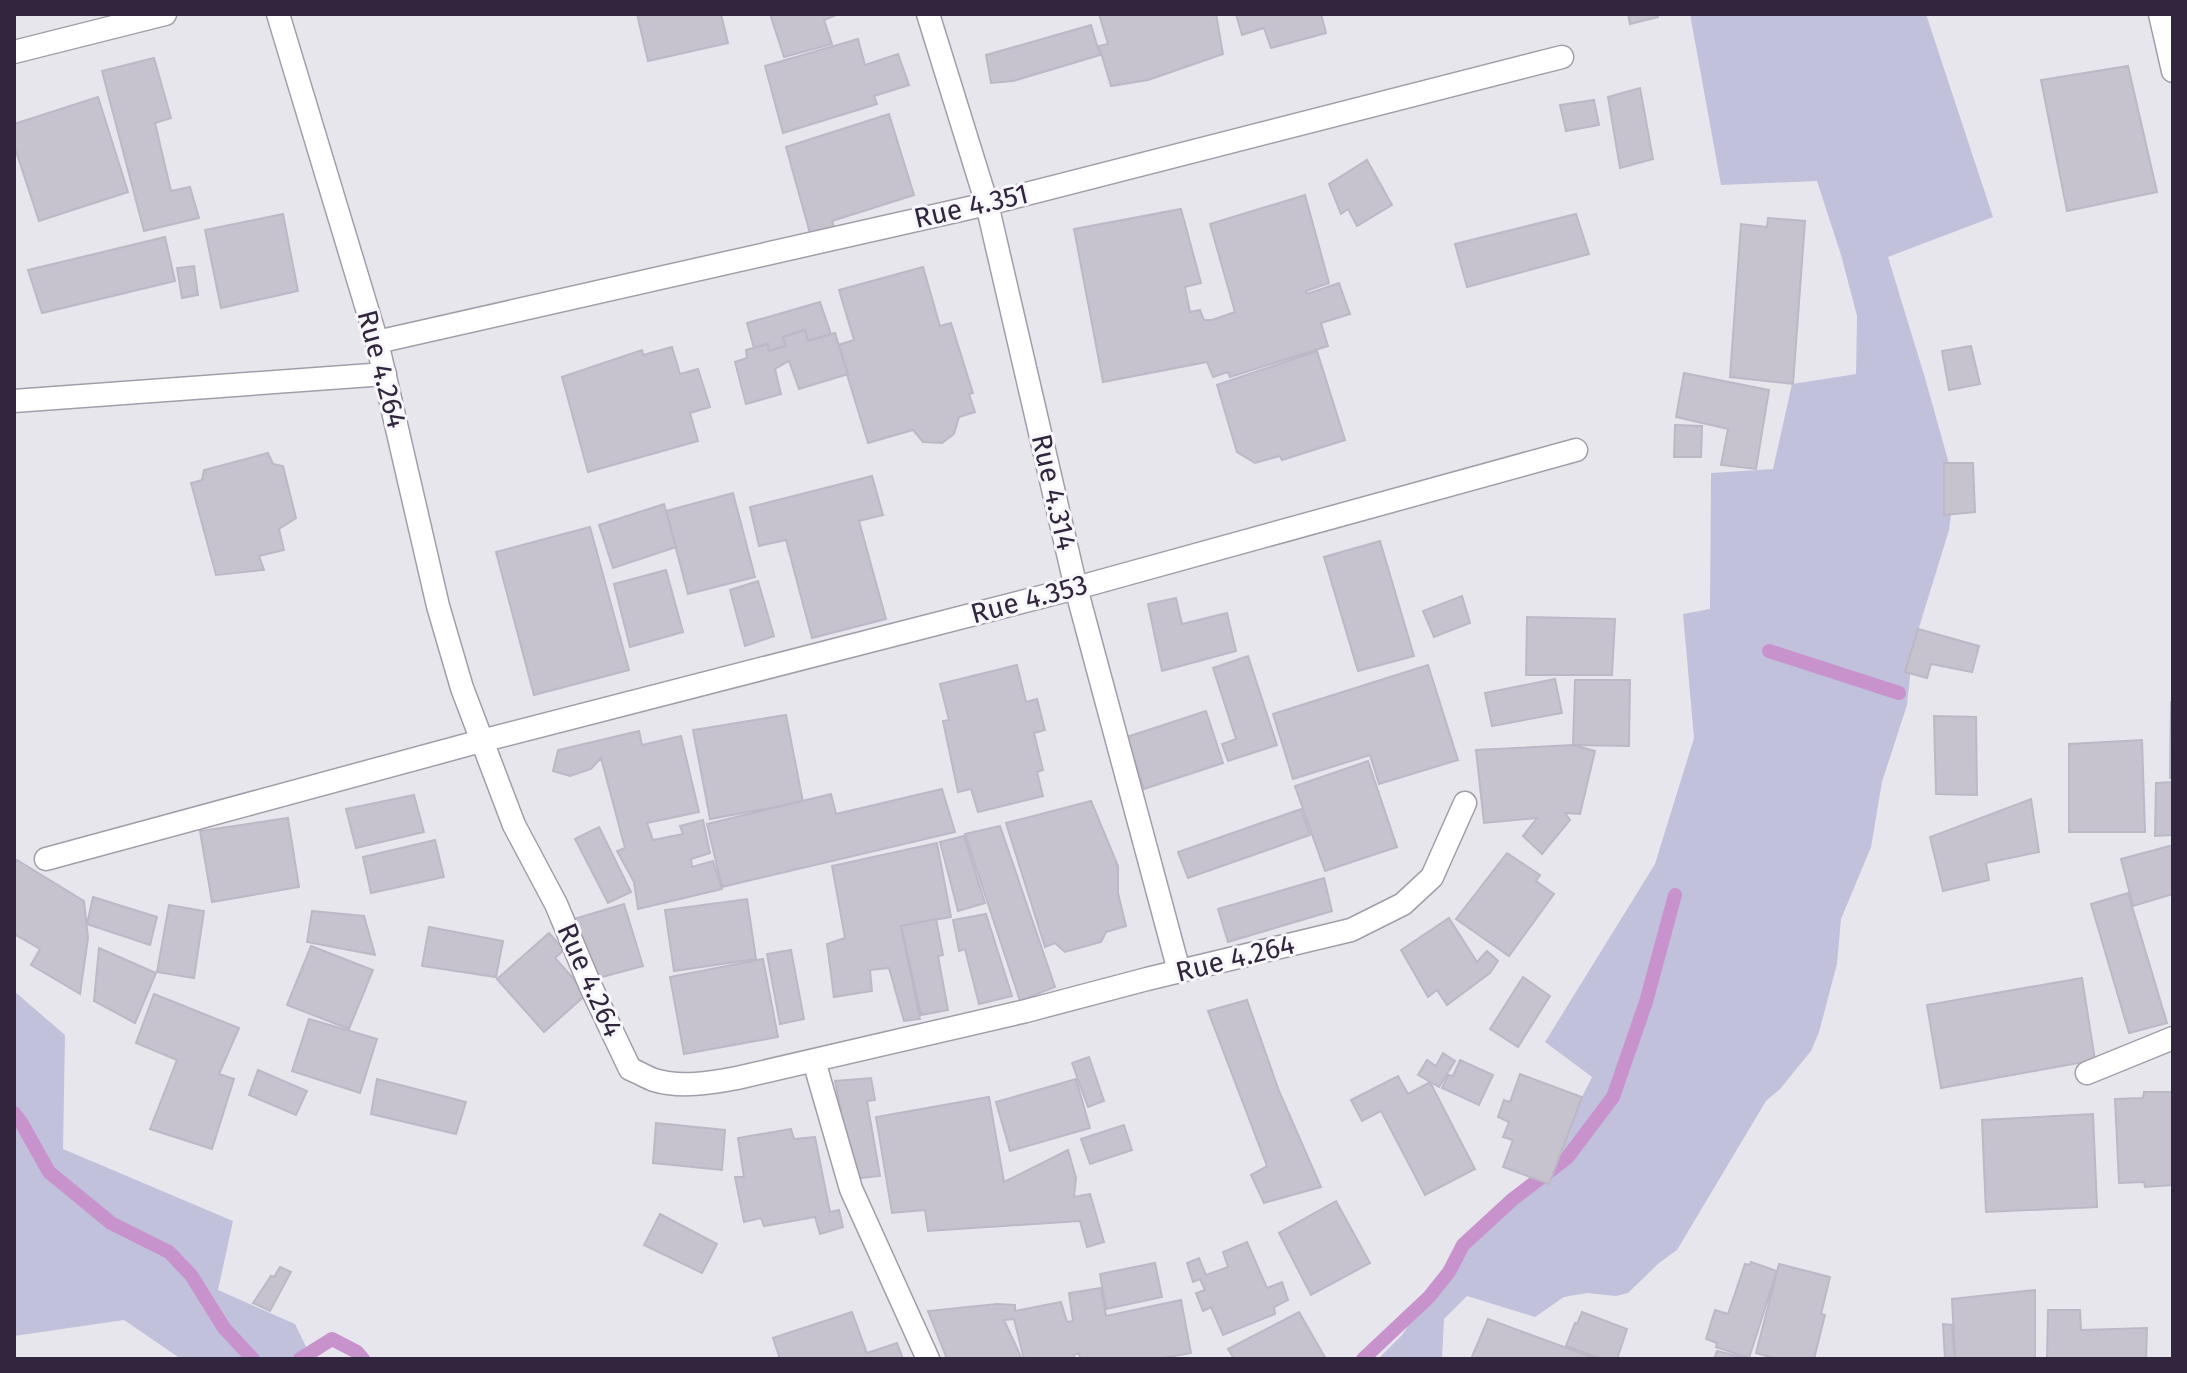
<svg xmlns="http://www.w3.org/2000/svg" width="2187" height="1373" font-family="'Fira Sans',sans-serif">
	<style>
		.green { fill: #c2c1dc }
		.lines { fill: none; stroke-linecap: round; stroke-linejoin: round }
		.stream { stroke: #c893cd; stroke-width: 14 }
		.building { fill: #c6c2ce; stroke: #bdb8c6; stroke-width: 2 }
		.minor-casing { stroke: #a39daa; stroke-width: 25 }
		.minor { stroke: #fff; stroke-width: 22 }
		.labels { text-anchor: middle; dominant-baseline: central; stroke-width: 6; stroke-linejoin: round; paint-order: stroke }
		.street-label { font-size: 28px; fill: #32263e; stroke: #f7f6fa }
	</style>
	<rect width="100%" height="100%" fill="#e8e6ed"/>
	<!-- green -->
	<g class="green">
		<polygon points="1690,14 1926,14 1993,217 1888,257 1925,378 1955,485 1949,530 1913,647 1907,705 1882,782 1871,847 1841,919 1837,964 1819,1032 1811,1051 1780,1089 1766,1101 1677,1250 1659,1263 1628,1293 1616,1296 1587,1293 1564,1297 1535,1317 1467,1296 1444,1319 1442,1359 1378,1359 1402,1335 1440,1280 1464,1254 1463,1245 1513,1199 1546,1174 1556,1148 1592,1077 1545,1042 1655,864 1694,738 1683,614 1710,609 1711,473 1773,469 1792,384 1856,374 1857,316 1841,255 1817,181 1721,185"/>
		<polygon points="14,991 65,1035 63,1149 233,1221 218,1290 295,1324 312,1359 181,1359 124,1320 14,1336"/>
	</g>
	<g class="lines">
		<!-- stream -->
		<g class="stream">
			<polyline points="1769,651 1899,693"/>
			<polyline points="14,1113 21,1122 49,1172 111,1223 169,1252 191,1275 224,1328 253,1359"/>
			<polyline points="300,1359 332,1339 357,1352 363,1359"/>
			<polyline points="1363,1359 1429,1297 1449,1272 1463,1245 1513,1199 1567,1158 1613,1097 1646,1002 1675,895"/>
		</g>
	</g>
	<!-- building -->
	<g class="building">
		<polygon points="637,14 721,14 728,43 648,61"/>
		<polygon points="770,14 838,14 824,20 832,44 784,57"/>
		<polygon points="1099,14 1216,14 1223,54 1148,80 1111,86 1099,46 1108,44"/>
		<polygon points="1236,14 1321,14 1326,33 1271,48 1264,28 1242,35"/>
		<polygon points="1628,14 1657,14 1658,17 1630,24"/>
		<polygon points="1091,25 1100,55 1013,81 991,83 986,55"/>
		<polygon points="858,39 865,65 898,54 909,85 874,96 877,104 783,133 765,66"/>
		<polygon points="154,58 171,118 155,123 171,191 190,187 199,218 144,231 102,71"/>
		<polygon points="2128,66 2157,192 2067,211 2041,80"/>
		<polygon points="1640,88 1653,159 1620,168 1608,97"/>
		<polygon points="98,97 128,192 39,221 14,145 14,124"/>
		<polygon points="1594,100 1599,125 1566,131 1560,105"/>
		<polygon points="889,114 914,195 832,221 834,227 811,237 786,147"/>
		<polygon points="1367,160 1392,205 1357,226 1348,209 1341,214 1329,184"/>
		<polygon points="1305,195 1329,283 1306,291 1307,294 1339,283 1350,314 1321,323 1328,346 1230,377 1228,372 1213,377 1207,362 1103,382 1074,229 1181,209 1201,283 1185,287 1190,312 1200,310 1204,320 1212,320 1235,312 1210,224"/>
		<polygon points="283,214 298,291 221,308 205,230"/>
		<polygon points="1576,214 1589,254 1467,287 1455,244"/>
		<polygon points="1768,218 1805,221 1793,384 1730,377 1741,224 1767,227"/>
		<polygon points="165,237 175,281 42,313 28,270"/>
		<polygon points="194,266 198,295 182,298 177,268"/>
		<polygon points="923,267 940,326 951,323 973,393 969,394 975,412 959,417 954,434 942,443 923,442 913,430 868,443 838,345 854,340 839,290"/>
		<polygon points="820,302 831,334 808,341 805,330 783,337 786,346 769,351 768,344 754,348 747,323"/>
		<polygon points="805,330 808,341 835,333 848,374 799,389 789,361 775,369 781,394 746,404 735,362 747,358 746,350 768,344 769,351 786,346 783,337"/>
		<polygon points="1971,346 1980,384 1949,390 1942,351"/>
		<polygon points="672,347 680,374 698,369 710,407 690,413 698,441 588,472 562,377 642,350 643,355"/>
		<polygon points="1317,351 1345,440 1282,460 1280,456 1255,463 1237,452 1217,385"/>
		<polygon points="1684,373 1769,390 1756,469 1721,465 1728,429 1676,417"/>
		<polygon points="1675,425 1702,426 1701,457 1674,457"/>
		<polygon points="268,453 273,464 283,466 296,518 279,529 284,550 259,556 264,570 216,575 191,483 202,480 204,470"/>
		<polygon points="1944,463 1973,463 1975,512 1944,515"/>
		<polygon points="872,476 883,515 859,521 886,619 812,638 786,540 759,546 750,507"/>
		<polygon points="733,493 755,577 688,594 666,511"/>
		<polygon points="664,504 676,547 613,568 599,525"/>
		<polygon points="590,527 629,670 534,695 496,552"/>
		<polygon points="1380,541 1414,656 1358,671 1324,557"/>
		<polygon points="666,570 683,632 630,647 614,584"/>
		<polygon points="758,581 774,636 745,646 730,590"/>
		<polygon points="1462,596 1470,623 1434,637 1423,611"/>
		<polygon points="1176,598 1182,624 1227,613 1236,651 1162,671 1148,604"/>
		<polygon points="1527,617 1615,619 1612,675 1526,675"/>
		<polygon points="1918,629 1979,646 1972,672 1931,664 1927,678 1905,672"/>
		<polygon points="1248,656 1277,745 1228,761 1222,744 1236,739 1213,668"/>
		<polygon points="1017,665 1026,702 1037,699 1045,730 1034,733 1043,770 1037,772 1043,796 978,812 971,789 958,792 943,721 949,720 940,684"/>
		<polygon points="1428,665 1458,760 1379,784 1370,755 1293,779 1273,714"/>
		<polygon points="1555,679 1562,713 1492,726 1485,693"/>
		<polygon points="1575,680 1630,680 1629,746 1573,745"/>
		<polygon points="2171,702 2173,702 2173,778 2170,778"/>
		<polygon points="1206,711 1223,763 1144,789 1127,737"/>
		<polygon points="786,715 803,802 710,819 693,730"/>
		<polygon points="1934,716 1976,717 1977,795 1936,794"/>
		<polygon points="639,731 642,745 681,736 699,812 647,823 653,840 683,834 680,826 703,820 710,853 691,859 692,867 713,861 722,889 638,909 634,882 617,851 625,848 601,758 591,769 570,776 553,771 558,750"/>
		<polygon points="2142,740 2145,832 2069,832 2069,744"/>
		<polygon points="1573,745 1595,751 1580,814 1565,813 1570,820 1542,854 1523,836 1537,818 1484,823 1476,750"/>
		<polygon points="1368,761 1397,847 1325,871 1295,786"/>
		<polygon points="2173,782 2173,835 2155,836 2156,783"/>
		<polygon points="942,789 955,832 722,887 707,824 831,794 836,814"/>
		<polygon points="414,795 424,832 356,848 346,809"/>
		<polygon points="2031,799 2039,852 1986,863 1989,880 1943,891 1930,837"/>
		<polygon points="1091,801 1118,866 1118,893 1126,926 1106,932 1101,942 1065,952 1055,943 1045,947 1006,823"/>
		<polygon points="1301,809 1310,835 1188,878 1178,852"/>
		<polygon points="288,818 299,887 212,902 200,831"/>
		<polygon points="1000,826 1055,987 1020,1001 965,834"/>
		<polygon points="599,827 631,892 608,903 575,839"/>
		<polygon points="964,836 985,903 958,911 940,842"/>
		<polygon points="435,840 444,877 371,893 363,857"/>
		<polygon points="937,843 951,917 901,926 920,1019 904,1021 889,968 870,970 872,991 834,997 827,944 845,938 832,866"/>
		<polygon points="2173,845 2173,894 2133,906 2121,859"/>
		<polygon points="1507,853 1540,875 1536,881 1554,894 1509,956 1456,919"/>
		<polygon points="17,860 84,901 88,938 80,994 31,965 40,949 14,934 14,864"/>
		<polygon points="1324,878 1332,911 1228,942 1218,909"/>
		<polygon points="2128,893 2167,1023 2129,1033 2091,904"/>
		<polygon points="93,897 157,917 150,945 87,924"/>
		<polygon points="747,899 756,959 674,971 665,910"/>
		<polygon points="624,904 643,966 591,980 574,919"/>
		<polygon points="169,905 204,911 194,978 157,972"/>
		<polygon points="312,911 364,916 375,955 307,942"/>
		<polygon points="986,914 1012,996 979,1004 965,949 959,951 953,920"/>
		<polygon points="1449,918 1477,962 1487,951 1498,961 1490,973 1447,1005 1437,990 1428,997 1401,950"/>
		<polygon points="936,919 943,955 938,956 948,1010 921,1015 901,926"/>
		<polygon points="429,927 503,941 496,977 422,966"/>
		<polygon points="549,933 564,950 555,958 587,994 544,1032 497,979"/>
		<polygon points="311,946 373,970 349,1029 287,1005"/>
		<polygon points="99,948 156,973 135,1023 94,1001"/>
		<polygon points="791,950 804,1019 780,1024 767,954"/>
		<polygon points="763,959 778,1037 684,1054 670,977"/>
		<polygon points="1523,977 1550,996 1518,1047 1490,1029"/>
		<polygon points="2082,978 2095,1060 1941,1088 1927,1005"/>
		<polygon points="154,994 239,1028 219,1074 234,1079 212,1149 150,1129 177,1060 136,1043"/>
		<polygon points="1247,1000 1279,1091 1321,1187 1264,1203 1251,1175 1267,1166 1208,1011"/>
		<polygon points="309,1019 377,1039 360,1093 292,1071"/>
		<polygon points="1443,1053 1455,1061 1439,1087 1418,1075 1427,1060 1436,1066"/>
		<polygon points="1089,1057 1104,1101 1088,1107 1072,1063"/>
		<polygon points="1460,1060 1493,1075 1479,1105 1442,1088 1448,1075 1453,1076"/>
		<polygon points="258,1070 307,1091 296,1115 249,1095"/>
		<polygon points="1520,1074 1582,1097 1549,1184 1503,1167 1513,1140 1503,1137 1509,1122 1498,1117 1504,1100 1510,1102"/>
		<polygon points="1398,1076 1408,1094 1430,1082 1475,1169 1425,1195 1381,1111 1362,1121 1351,1100"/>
		<polygon points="871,1078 875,1100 867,1101 880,1176 854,1179 835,1081"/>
		<polygon points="377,1079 466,1102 456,1134 371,1114"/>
		<polygon points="1076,1079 1090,1128 1010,1151 996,1102"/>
		<polygon points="2144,1092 2173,1092 2173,1185 2145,1187 2144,1182 2119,1183 2115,1099 2143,1098"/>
		<polygon points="989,1097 1004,1182 1068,1150 1076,1178 1074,1197 1090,1194 1104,1242 1087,1247 1080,1221 928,1231 925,1210 892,1213 876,1117"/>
		<polygon points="2093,1114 2097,1207 1986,1212 1982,1120"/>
		<polygon points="656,1123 725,1130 722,1170 653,1163"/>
		<polygon points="1124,1125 1132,1150 1090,1164 1081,1139"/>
		<polygon points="791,1129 794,1139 815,1137 830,1212 839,1210 843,1227 820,1234 815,1217 764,1226 761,1218 744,1222 735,1177 744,1177 738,1138"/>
		<polygon points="1336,1201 1370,1263 1311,1295 1279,1233"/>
		<polygon points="660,1214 717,1244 702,1273 644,1245"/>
		<polygon points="1247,1242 1267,1288 1282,1282 1288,1300 1274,1307 1275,1314 1223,1335 1211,1307 1203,1311 1196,1293 1205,1290 1200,1279 1193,1282 1187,1263 1199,1258 1206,1275 1228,1267 1223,1252"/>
		<polygon points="1751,1262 1777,1271 1749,1358 1716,1347 1717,1343 1706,1339 1715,1310 1728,1314 1745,1264 1750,1265"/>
		<polygon points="1155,1263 1162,1297 1106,1309 1100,1274"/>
		<polygon points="1779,1264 1830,1277 1821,1314 1825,1315 1814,1359 1777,1359 1756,1353"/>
		<polygon points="280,1267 291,1272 270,1311 253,1303 271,1276 274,1277"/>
		<polygon points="1101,1288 1106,1316 1181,1300 1191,1353 1158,1359 1080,1359 1079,1353 1074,1355 1075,1359 1024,1359 1014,1319 1004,1320 1022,1359 947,1359 928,1311 997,1304 1015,1305 1015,1311 1061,1302 1067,1322 1073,1321 1069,1293"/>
		<polygon points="2035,1290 2035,1359 1955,1359 1952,1299"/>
		<polygon points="2048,1310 2080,1310 2081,1330 2147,1328 2146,1359 2047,1359"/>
		<polygon points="852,1312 867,1353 897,1343 903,1359 780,1359 773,1338"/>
		<polygon points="1299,1312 1326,1359 1234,1359 1228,1349"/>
		<polygon points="1582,1312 1627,1329 1617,1359 1602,1359 1566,1346 1575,1323 1577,1324"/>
		<polygon points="1488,1319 1597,1359 1471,1359"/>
		<polygon points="1943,1324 1952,1325 1955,1359 1945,1359"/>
		<polygon points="1717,1351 1749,1359 1714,1359"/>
	</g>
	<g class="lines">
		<defs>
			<g id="minor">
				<path d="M278,14L377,342L438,606L462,688L514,825L556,904L590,985L630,1069C638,1072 646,1077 654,1080C680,1088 711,1083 737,1078L1026,1011L1147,979L1351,930L1403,904L1432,877L1465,803"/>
				<polyline points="928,14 987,204 1076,588 1179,971"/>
				<polyline points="2160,14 2173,71"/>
				<polyline points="14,52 165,14"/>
				<polyline points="377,342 987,204 1562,57"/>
				<polyline points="14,401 385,374"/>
				<polyline points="46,859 481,741 1076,588 1576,450"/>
				<polyline points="814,1061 851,1189 928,1359"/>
				<polyline points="2087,1073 2173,1038"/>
			</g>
		</defs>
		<!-- minor casing -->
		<use href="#minor" class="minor-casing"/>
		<!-- minor -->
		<use href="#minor" class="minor"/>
	</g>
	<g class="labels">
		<!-- street labels -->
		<g class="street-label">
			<text transform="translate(971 206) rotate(-13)">Rue 4.351</text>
			<text transform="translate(382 369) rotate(75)">Rue 4.264</text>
			<text transform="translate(1054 492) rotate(77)">Rue 4.314</text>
			<text transform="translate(1029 599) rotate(-15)">Rue 4.353</text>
			<text transform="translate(1235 958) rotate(-14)">Rue 4.264</text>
			<text transform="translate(590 980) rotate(66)">Rue 4.264</text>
		</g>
	</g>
	<!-- border -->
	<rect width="2187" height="1373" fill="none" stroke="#32263e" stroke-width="32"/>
</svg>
